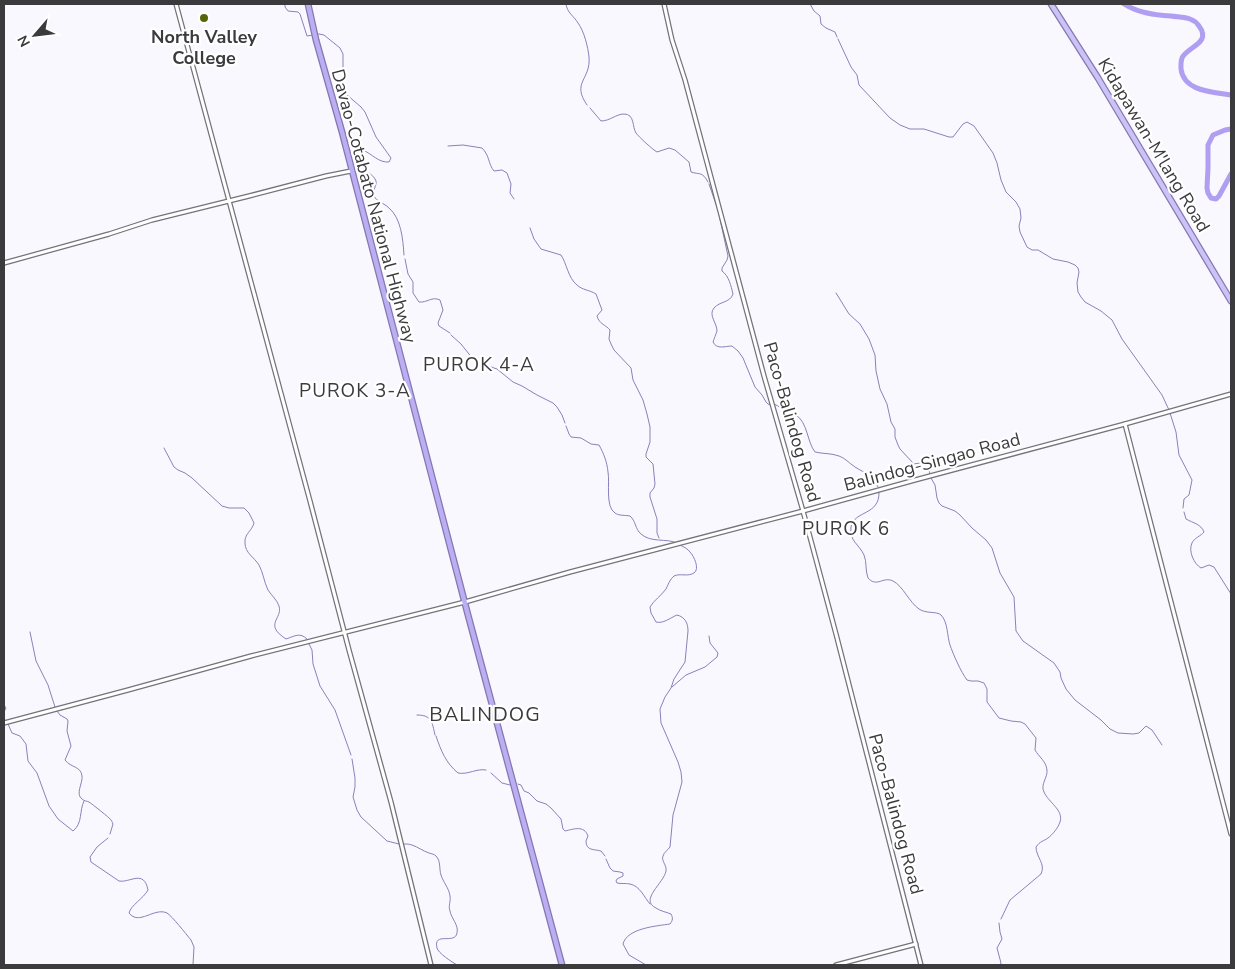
<svg xmlns="http://www.w3.org/2000/svg" width="1235" height="969" font-family="'Nunito Sans',sans-serif">
	<style>
		.lines { fill: none; stroke-linecap: round; stroke-linejoin: round }
		.stream { stroke: #8c80bb; stroke-width: 1 }
		.river { stroke: #af9ef1; stroke-width: 5 }
		.tertiary-casing { stroke: #747379; stroke-width: 5.5 }
		.primary-casing { stroke: #8478b1; stroke-width: 7 }
		.trunk-casing { stroke: #8478b1; stroke-width: 7 }
		.tertiary { stroke: #fff; stroke-width: 3 }
		.primary { stroke: #cdc2f5; stroke-width: 4.5 }
		.trunk { stroke: #bcaef2; stroke-width: 4.5 }
		.poi-dot { fill: #56640a; stroke: #fff; stroke-width: 2 }
		.labels { text-anchor: middle; dominant-baseline: central; stroke-width: 4.5; stroke-linejoin: round; paint-order: stroke }
		.poi-label { font-size: 18px; font-weight: bold; fill: #3b3a3d; stroke: #fff }
		.street-label { font-size: 18px; fill: #3b3a3d; stroke: #fff }
		.neighbourhood-label { font-size: 19px; letter-spacing: 1px; fill: #3b3a3d; stroke: #fff }
		.quarter-label { font-size: 20px; letter-spacing: 1px; fill: #3b3a3d; stroke: #fff }
	</style>
	<rect width="100%" height="100%" fill="#f9f8fe"/>
	<g class="lines">
		<!-- stream -->
		<g class="stream">
			<polyline points="285,4 285,7 288,11 298,12 300,14 307,36 319,34 324,35 340,48 343,54 343,81"/>
			<path d="M566,4C567,13 574,16 578,23C584,31 588,47 589,57C591,80 571,82 587,105"/>
			<polyline points="810,4 814,11 820,16 821,24 826,28 835,32 837,37"/>
			<polyline points="838,39 851,67 857,75 859,85 890,118 900,125 910,129 924,129 949,137 953,137 963,124 967,122 974,126 993,153 997,163 1001,180 1006,192 1016,202 1020,209 1021,218 1019,226 1020,232 1027,247 1032,250 1038,250 1053,259 1068,262 1075,265 1078,268 1079,272 1077,283 1078,292 1081,297 1085,302 1101,311 1112,320 1122,339 1162,395 1169,410"/>
			<path d="M343,84L346,94L361,107L365,112L376,137L391,158L389,162C379,163 372,154 363,150L358,153L361,163"/>
			<path d="M590,108L601,121C610,121 616,114 624,114C635,114 632,127 636,133C639,137 649,146 654,150L657,152L669,148L675,150L689,162L691,172C700,175 702,171 708,182"/>
			<path d="M448,146L463,145L482,148C490,156 488,164 494,171L502,170L507,173L511,184L510,193L514,199"/>
			<path d="M363,167C366,172 374,175 376,181C377,186 372,190 374,196C377,202 384,203 389,208C401,218 403,239 404,255"/>
			<path d="M709,184L718,210L728,256L727,260L722,268V271C729,276 731,286 733,294C730,303 720,301 714,308C708,315 717,323 717,331C716,334 714,339 713,342C717,350 725,346 732,346L738,351L743,358L755,387L762,395L766,402L768,404L771,405"/>
			<path d="M530,228L534,239L541,249L561,255C567,264 568,278 577,285C582,290 590,290 596,294L602,310L597,316C599,324 606,325 610,330L609,339L611,344L614,350L631,368L633,380L643,400L647,414L650,427V442L646,454V457L653,464L655,484L654,488L650,493V497L657,519V533L659,538"/>
			<path d="M405,259L408,274L413,282V293L419,302C427,303 432,296 440,300L443,310L438,323L439,326L450,333"/>
			<polyline points="836,293 849,314 860,324 869,339 875,355 876,371 880,389 887,404 891,422 895,429 895,437 898,445 900,449 914,464 927,462 930,474"/>
			<polyline points="451,335 461,344 473,359 477,362 497,369 513,382 522,386 537,395 553,403 557,407 562,415 565,423"/>
			<path d="M774,404C779,406 783,410 788,412C792,414 792,413 796,415C808,423 807,442 815,452C823,454 831,453 839,456C845,458 849,463 855,467C866,474 872,474 878,487"/>
			<polyline points="1170,413 1176,432 1179,455 1192,480 1189,495 1184,499 1183,508"/>
			<path d="M566,426L569,434L571,437L581,438L591,444L599,445C604,454 607,462 608,472C610,482 605,507 615,513C619,516 625,515 630,516C636,521 635,529 641,534C651,543 666,538 677,543"/>
			<path d="M164,448L174,467L178,470L185,473L192,478L222,506L229,508H244L249,513L254,523C252,531 244,534 245,543C245,553 254,557 259,565C263,572 264,582 268,590C272,596 277,600 279,606C283,619 263,624 286,639C295,636 300,632 307,639"/>
			<polyline points="931,478 935,485 937,498 939,503 942,506 955,511 960,515 972,528 986,540 992,548 1000,573 1014,597 1016,631 1023,641 1054,663 1060,672 1061,678 1066,689 1075,700 1101,720 1110,729 1118,733 1133,734 1139,733 1146,726 1152,730 1162,745"/>
			<path d="M879,492C880,516 854,510 851,527C849,541 859,544 864,555C867,562 865,570 868,578C877,588 883,576 893,581C903,586 909,602 919,609C926,614 937,611 941,615C948,622 947,636 950,645C953,654 961,672 967,680L971,681H978L984,683L987,689V702L999,718L1011,721L1021,722L1025,724L1036,738L1035,750C1039,757 1046,761 1047,770C1048,777 1040,785 1044,792C1048,802 1064,810 1060,822C1058,828 1053,834 1048,838C1044,841 1040,841 1036,847C1036,857 1046,864 1041,874L1010,900L1001,919"/>
			<path d="M1184,512L1186,519C1193,523 1201,524 1204,532C1201,536 1194,538 1192,543C1188,551 1194,564 1201,568L1209,565L1214,567L1231,594"/>
			<polyline points="30,632 36,661 48,685 55,707"/>
			<polyline points="309,644 312,650 313,664 320,686 335,710 351,755"/>
			<polyline points="672,687 686,675 705,667 717,657 718,653 710,643 709,636"/>
			<polyline points="4,705 6,708 4,712"/>
			<path d="M57,711L60,715L67,719L68,721L67,731L71,746L65,760C71,768 81,766 82,776C83,783 75,794 82,799C84,801 87,801 89,802C92,804 110,818 111,820C112,821 112,822 113,824L110,834"/>
			<path d="M417,715C432,715 432,722 435,735"/>
			<polyline points="4,718 5,720"/>
			<path d="M8,724L12,733L20,736L26,744L28,761L37,773L49,806L58,819L73,831C83,823 79,811 84,801"/>
			<path d="M436,736C441,751 446,763 458,773C468,775 477,768 486,770"/>
			<polyline points="352,759 355,778 355,787 353,797 357,810 361,817 387,841 399,844"/>
			<polyline points="491,773 502,783 510,785"/>
			<path d="M518,784L521,785L524,791L529,793L537,801L546,804L551,808L561,819L563,829L565,831C574,829 584,825 588,836L586,841C586,851 594,849 601,851L605,856"/>
			<path d="M108,838L97,847L90,857L91,862L119,881C130,883 144,869 148,890C143,899 131,905 129,913C139,926 154,907 167,913C172,916 186,934 191,940L194,947L193,965"/>
			<path d="M404,844C408,844 408,844 412,845C418,847 423,851 429,853C432,854 434,854 436,856C441,861 439,869 441,875C443,882 449,888 450,896C451,901 448,906 450,911C451,918 459,925 457,933C455,945 433,931 437,948C438,953 452,962 457,965"/>
			<path d="M606,859L610,868L613,871L620,872L623,873V876L617,879L616,881L617,883C621,884 625,883 630,884C640,886 644,897 650,904"/>
			<polyline points="999,923 1000,932 1002,939 997,948 1001,963 1000,965"/>
			<path d="M646,965L629,955L623,944C627,928 657,926 670,924C673,920 673,918 671,914C666,912 660,911 656,908C639,900 664,883 666,871C667,865 661,861 663,856C664,852 668,850 670,847L673,815L682,782L681,772L678,762L661,723L660,709L665,697L671,688L674,679L685,662L688,631C688,623 685,617 677,615C670,618 663,624 656,622L651,613L650,607C654,600 661,596 666,589C668,585 670,579 674,576C680,573 688,577 694,573C700,569 694,556 690,552C688,549 684,547 680,545"/>
		</g>
		<!-- river -->
		<g class="river">
			<path d="M1124,4C1138,13 1155,15 1171,16C1177,17 1185,17 1190,19C1193,20 1197,23 1199,26C1211,42 1191,46 1184,55C1180,59 1181,64 1181,69C1184,92 1214,92 1231,95"/>
			<polyline points="1231,129 1225,130 1213,135 1208,145 1208,168 1207,188 1208,193 1211,198 1216,199 1219,196 1231,174"/>
		</g>
		<defs>
			<g id="tertiary">
				<polyline points="176,4 310,501 349,650 391,802 431,965"/>
				<polyline points="664,4 672,40 685,80 764,376 803,511 836,634 921,965"/>
				<polyline points="4,263 109,234 152,220 249,196 326,176 351,171"/>
				<polyline points="1125,424 1231,834"/>
				<polyline points="4,723 128,690 251,656 465,602 570,572 803,511 915,480 1125,424 1231,394"/>
				<polyline points="836,965 916,944"/>
			</g>
			<polyline id="primary" points="1051,4 1098,78 1231,301"/>
			<polyline id="trunk" points="308,4 316,40 342,132 468,615 562,965"/>
		</defs>
		<!-- tertiary casing -->
		<use href="#tertiary" class="tertiary-casing"/>
		<!-- primary casing -->
		<use href="#primary" class="primary-casing"/>
		<!-- trunk casing -->
		<use href="#trunk" class="trunk-casing"/>
		<!-- tertiary -->
		<use href="#tertiary" class="tertiary"/>
		<!-- primary -->
		<use href="#primary" class="primary"/>
		<!-- trunk -->
		<use href="#trunk" class="trunk"/>
	</g>
	<!-- markers -->
	<circle class="poi-dot" cx="204" cy="18" r="5"/>
	<g class="labels">
		<!-- poi labels -->
		<g class="poi-label">
			<text x="204" y="37">North Valley<tspan x="204" dy="21">College</tspan></text>
		</g>
		<!-- street labels -->
		<g class="street-label">
			<text transform="translate(1154 145) rotate(59)">Kidapawan-M'lang Road</text>
			<text transform="translate(374 206) rotate(75)">Davao-Cotabato National Highway</text>
			<text transform="translate(792 422) rotate(74)">Paco-Balindog Road</text>
			<text transform="translate(932 462) rotate(-15)">Balindog-Singao Road</text>
			<text transform="translate(896 814) rotate(75)">Paco-Balindog Road</text>
		</g>
		<!-- neighbourhood labels -->
		<g class="neighbourhood-label">
			<text x="479" y="365">PUROK 4-A</text>
			<text x="355" y="391">PUROK 3-A</text>
			<text x="846" y="529">PUROK 6</text>
		</g>
		<!-- quarter labels -->
		<g class="quarter-label">
			<text x="485" y="714">BALINDOG</text>
		</g>
	</g>
	<!-- border -->
	<rect width="1235" height="969" fill="none" stroke="#3b3a3d" stroke-width="10"/>
	<!-- north arrow -->
	<g transform="translate(35 35) rotate(242)" stroke="#ffffff" stroke-width="4" paint-order="stroke">
	<path d="M0-4L9 19L0 12L-9 19Z" fill="#3b3a3d"/>
	<text y="-8" font-size="14" font-weight="bold" text-anchor="middle" fill="#3b3a3d">N</text>
	</g>
</svg>
